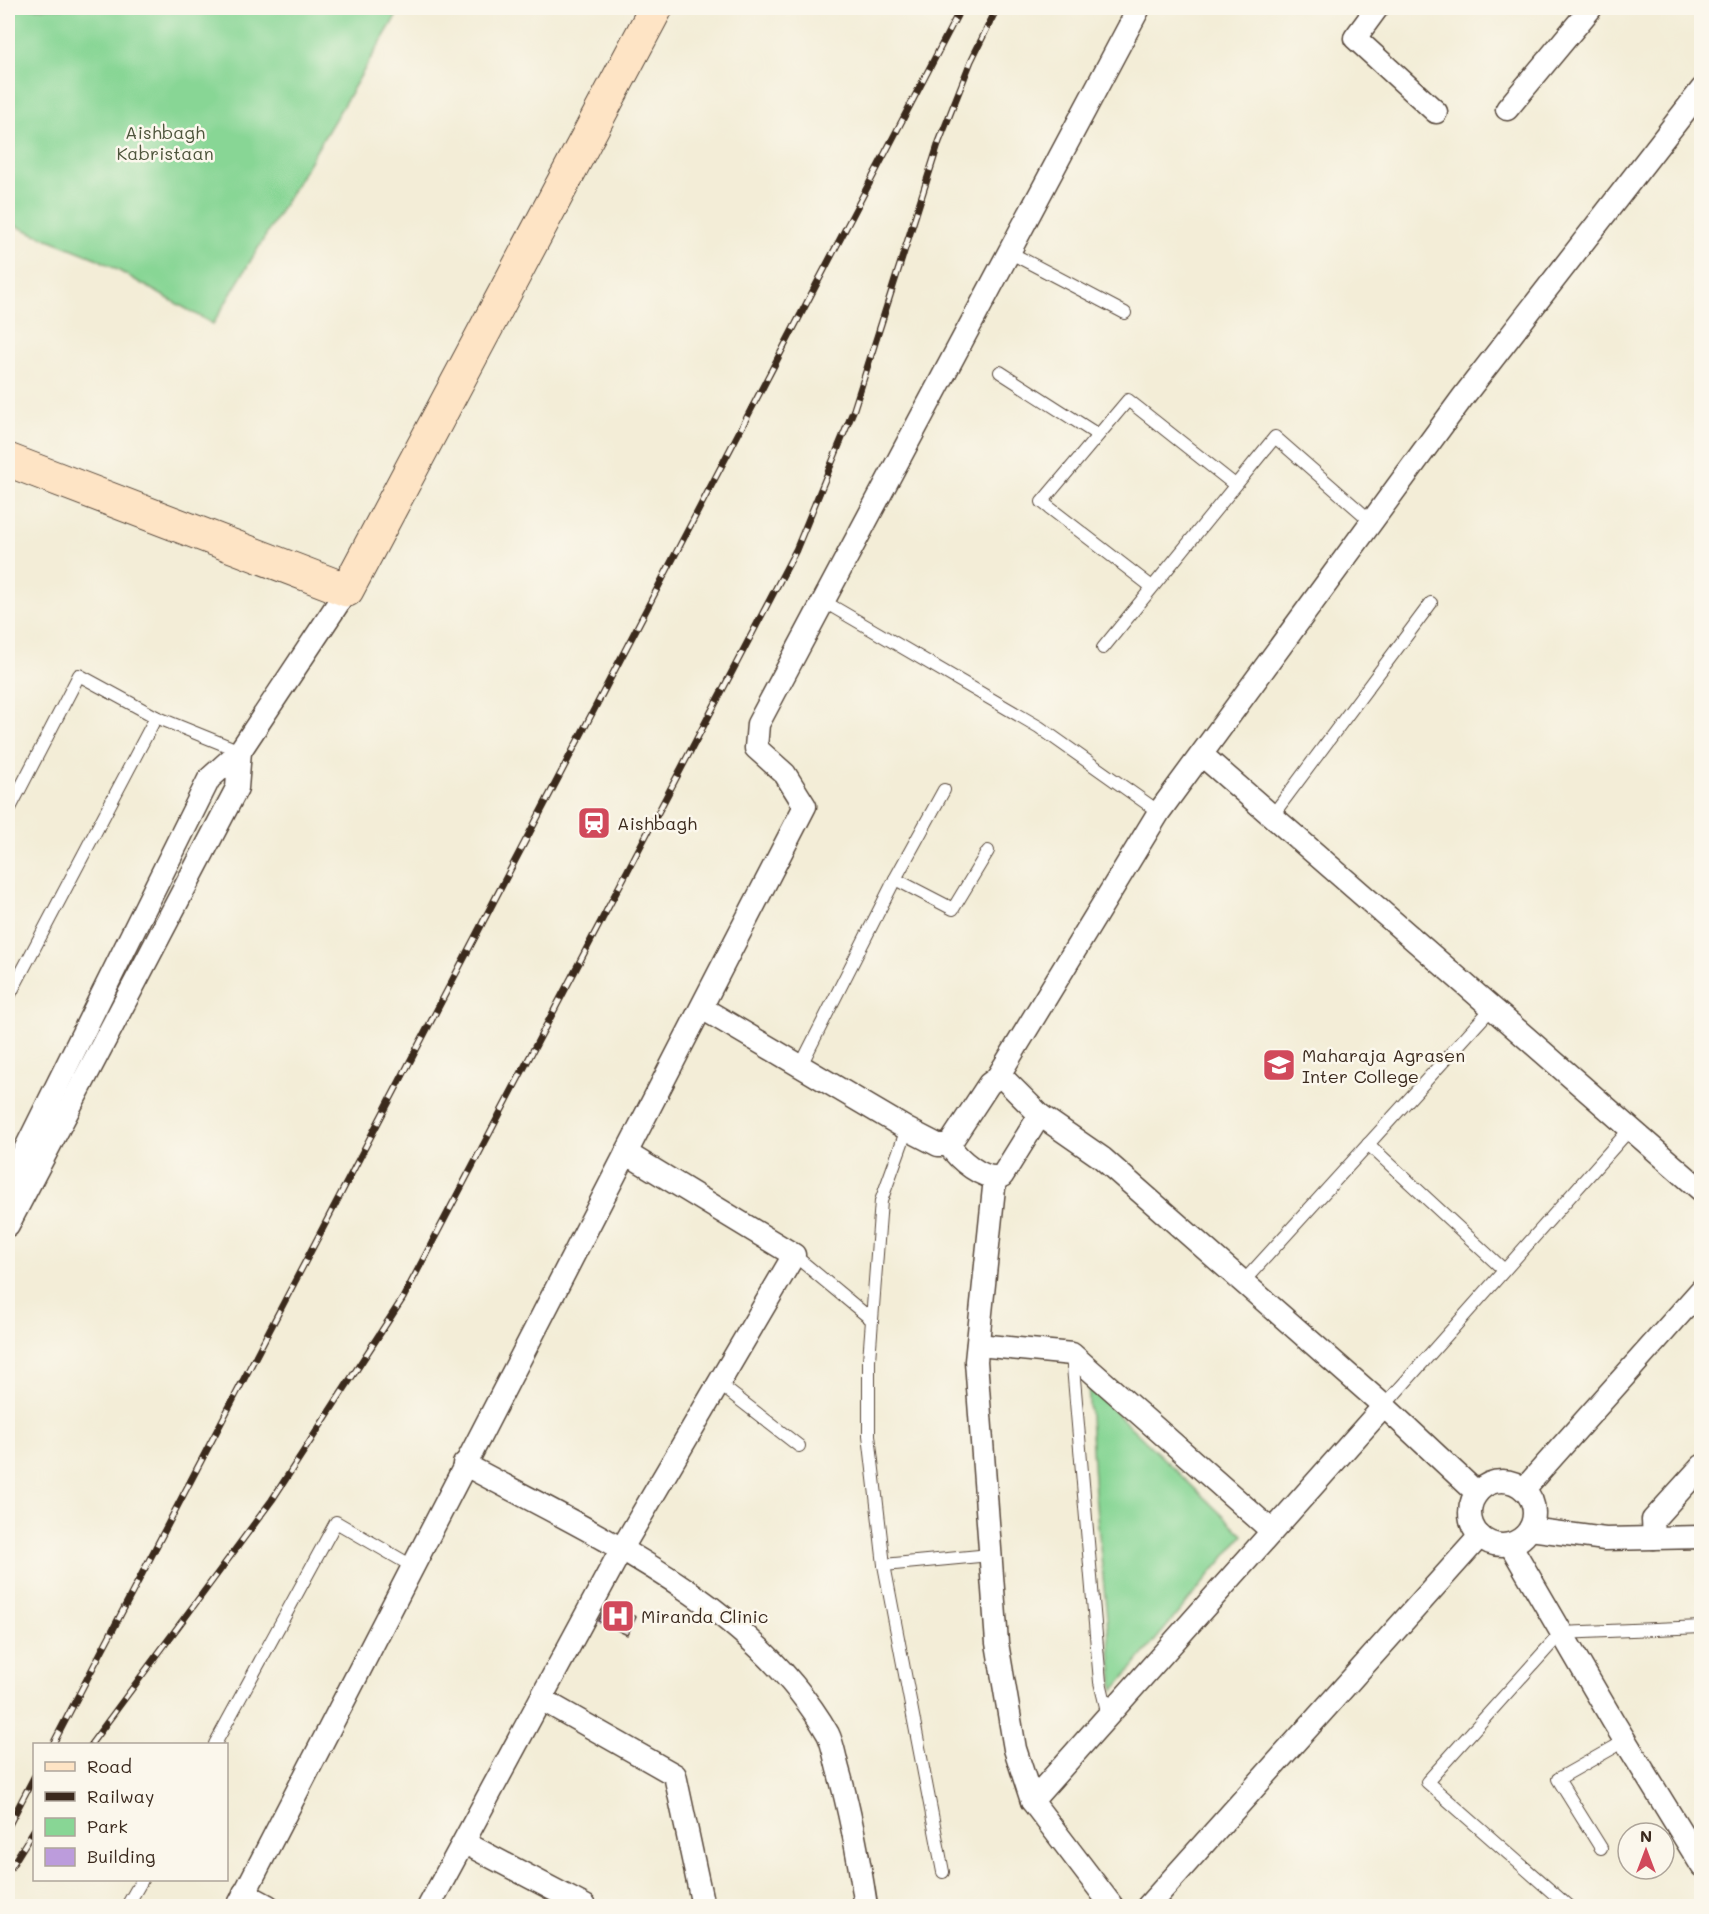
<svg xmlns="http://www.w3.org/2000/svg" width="1709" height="1914" font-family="Mali,sans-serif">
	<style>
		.green { fill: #88d695; stroke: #62805a; stroke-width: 1.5 }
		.building { fill: #bc9cdc }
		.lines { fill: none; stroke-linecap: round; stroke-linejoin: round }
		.lane-casing { stroke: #57473a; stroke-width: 14 }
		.street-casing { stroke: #57473a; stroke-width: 25 }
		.secondary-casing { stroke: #57473a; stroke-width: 35 }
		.lane { stroke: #fff; stroke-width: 12 }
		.street { stroke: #fff; stroke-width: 22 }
		.secondary { stroke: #fee4c5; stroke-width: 33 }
		.rail-casing { stroke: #3b2a1e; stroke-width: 7 }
		.rail { stroke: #fbf7ec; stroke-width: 4.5; stroke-dasharray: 14; stroke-linecap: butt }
		.labels { text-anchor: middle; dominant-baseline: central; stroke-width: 5; stroke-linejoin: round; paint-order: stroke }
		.park-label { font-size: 18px; fill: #4e553c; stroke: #fbf7ec }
		.poi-label { font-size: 18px; fill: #3b2a1e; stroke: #fbf7ec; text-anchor: start }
	</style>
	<rect width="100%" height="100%" fill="#fbf7ec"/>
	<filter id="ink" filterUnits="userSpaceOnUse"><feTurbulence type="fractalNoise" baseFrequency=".0167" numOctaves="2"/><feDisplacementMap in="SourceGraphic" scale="12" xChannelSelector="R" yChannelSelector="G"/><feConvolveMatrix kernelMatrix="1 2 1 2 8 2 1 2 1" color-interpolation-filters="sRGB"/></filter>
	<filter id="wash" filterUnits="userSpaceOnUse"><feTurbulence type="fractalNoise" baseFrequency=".008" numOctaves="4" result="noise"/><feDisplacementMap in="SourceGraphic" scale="24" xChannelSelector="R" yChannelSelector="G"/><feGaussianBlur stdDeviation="1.35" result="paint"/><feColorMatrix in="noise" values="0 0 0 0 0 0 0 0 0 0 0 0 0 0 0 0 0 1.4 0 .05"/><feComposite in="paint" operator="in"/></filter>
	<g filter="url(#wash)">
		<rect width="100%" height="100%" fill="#f3edd7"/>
		<!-- green -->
		<g class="green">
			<polygon points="8,8 401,8 213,324 98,259 8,223"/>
			<polygon points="1088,1386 1243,1535 1114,1690 1095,1495"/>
		</g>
		<g id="blocks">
			<!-- building -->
			<polygon class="building" points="608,1603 636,1617 627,1635 598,1621"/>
		</g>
	</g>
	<g filter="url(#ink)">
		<use href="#blocks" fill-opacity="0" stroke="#57473a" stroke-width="1.5"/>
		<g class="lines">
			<defs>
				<g id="lane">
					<polyline points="1009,252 1125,313"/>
					<polyline points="1000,372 1098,435"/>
					<polyline points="1152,587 1042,502 1128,400 1235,485"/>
					<polyline points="823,601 1039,727 1159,812"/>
					<polyline points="1103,648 1275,437 1372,522"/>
					<polyline points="8,812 79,675 156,717 240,751"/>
					<polyline points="1272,816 1431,603"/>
					<polyline points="895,879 953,909 988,851"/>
					<polyline points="8,998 156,717"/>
					<polyline points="801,1065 895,879 944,790"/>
					<polyline points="907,1129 881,1201 869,1360 869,1435 884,1565 943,1872"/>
					<polyline points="1368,1144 1504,1270"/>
					<polyline points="794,1255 872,1320"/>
					<polyline points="1243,1282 1492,1008"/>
					<polyline points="1072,1355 1100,1682 1108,1715"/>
					<polyline points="718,1383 799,1446"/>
					<polyline points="1384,1406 1630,1129"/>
					<polyline points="884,1565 990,1555"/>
					<polyline points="215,1744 336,1522 412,1566"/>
					<polyline points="1601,1848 1558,1779 1625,1741"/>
					<polyline points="127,1906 142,1880"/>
					<polyline points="1568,1906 1427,1782 1561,1633 1702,1627"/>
				</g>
				<g id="street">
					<polyline points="1377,8 1355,38 1436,112"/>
					<polyline points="1507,109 1591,8"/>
					<polyline points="1202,755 1702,1191"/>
					<polyline points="702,1008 907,1129 938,1145 949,1145"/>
					<polyline points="997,1078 1004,1079 1040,1115 1102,1158 1384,1406 1477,1493"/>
					<polyline points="949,1145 989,1084 997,1078 1159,812 1463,397 1702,89"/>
					<path d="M949,1145C958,1159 984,1182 1002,1176L1040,1115"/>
					<polyline points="995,1178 976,1361 997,1643 1015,1749 1032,1801 1112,1906"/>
					<polyline points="8,1184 209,779 240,751 347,590"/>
					<polyline points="8,1225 237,788 240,751"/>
					<polyline points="978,1345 1072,1354 1272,1531"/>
					<path d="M464,1464C591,1533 753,1603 828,1734C833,1744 835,1758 838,1769C851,1814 859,1860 866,1906"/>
					<circle cx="1502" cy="1513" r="32"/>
					<polyline points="1524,1489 1702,1289"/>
					<polyline points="1530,1529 1605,1539 1702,1537"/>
					<polyline points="1654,1538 1653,1520 1702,1466"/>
					<polyline points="1510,1544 1613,1721 1702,1866"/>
					<polyline points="541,1699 675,1775 703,1906"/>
					<polyline points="1032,1801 1384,1406"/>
					<polyline points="465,1843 585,1906"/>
					<polyline points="244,1893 268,1906"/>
					<polyline points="238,1906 805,806 785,774 756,748 758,724 1139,8"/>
					<polyline points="429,1906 621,1550 794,1255 626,1153"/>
					<polyline points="1148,1906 1480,1536"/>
				</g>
				<polyline id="secondary" points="8,460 347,590 656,8"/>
			</defs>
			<!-- lane casing -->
			<use href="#lane" class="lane-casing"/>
			<!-- street casing -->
			<use href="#street" class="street-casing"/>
			<!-- secondary casing -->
			<use href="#secondary" class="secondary-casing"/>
			<!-- lane -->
			<use href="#lane" class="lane"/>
			<!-- street -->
			<use href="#street" class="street"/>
			<!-- secondary -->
			<use href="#secondary" class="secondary"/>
			<defs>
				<g id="rail">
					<polyline points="53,1744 961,8"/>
					<polyline points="91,1744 272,1500 403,1298 796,550 854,409 939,142 971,61 997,8"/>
					<polyline points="8,1827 34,1777"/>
					<polyline points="8,1872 34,1830"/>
				</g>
			</defs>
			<!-- rail casing -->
			<use href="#rail" class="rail-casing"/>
			<!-- rail -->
			<use href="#rail" class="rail"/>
		</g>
	</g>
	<!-- icons -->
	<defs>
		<symbol id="station-square" viewBox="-11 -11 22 22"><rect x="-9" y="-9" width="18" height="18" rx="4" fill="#d1495b" stroke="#fbf7ec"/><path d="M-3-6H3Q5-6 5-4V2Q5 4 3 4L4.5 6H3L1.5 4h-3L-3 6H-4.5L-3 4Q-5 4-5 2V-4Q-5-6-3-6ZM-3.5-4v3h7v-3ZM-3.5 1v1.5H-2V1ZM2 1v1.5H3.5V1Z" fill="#fff"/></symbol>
		<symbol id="university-square" viewBox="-11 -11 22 22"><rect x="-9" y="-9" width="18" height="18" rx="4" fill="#d1495b" stroke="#fbf7ec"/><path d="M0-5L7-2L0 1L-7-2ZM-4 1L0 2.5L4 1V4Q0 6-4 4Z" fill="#fff"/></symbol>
		<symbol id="hospital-square" viewBox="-11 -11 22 22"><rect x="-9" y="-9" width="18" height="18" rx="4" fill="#d1495b" stroke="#fbf7ec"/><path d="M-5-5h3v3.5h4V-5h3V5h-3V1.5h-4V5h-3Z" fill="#fff"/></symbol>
	</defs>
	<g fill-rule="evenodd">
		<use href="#station-square" x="575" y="804" width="38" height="38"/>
		<use href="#university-square" x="1260" y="1046" width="38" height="38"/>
		<use href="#hospital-square" x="599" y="1597" width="38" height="38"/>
	</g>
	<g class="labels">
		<!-- park labels -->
		<g class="park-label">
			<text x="165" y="132">Aishbagh<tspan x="165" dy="21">Kabristaan</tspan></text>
		</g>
		<!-- poi labels -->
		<g class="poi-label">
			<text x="617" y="823">Aishbagh</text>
			<text x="1302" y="1055">Maharaja Agrasen<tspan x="1302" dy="21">Inter College</tspan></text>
			<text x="641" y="1616">Miranda Clinic</text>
		</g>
	</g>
	<!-- margin -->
	<rect width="1709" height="1914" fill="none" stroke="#fbf7ec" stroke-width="30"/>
	<!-- legend -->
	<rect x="33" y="1743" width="195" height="138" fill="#fbf7ec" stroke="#aea59a" stroke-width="1.5"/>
	<rect x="45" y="1762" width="30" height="9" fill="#fee4c5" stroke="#aea59a" stroke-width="1.5"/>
	<text x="87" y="1773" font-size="18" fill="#3b2a1e">Road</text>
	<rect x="45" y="1792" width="30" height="9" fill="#3b2a1e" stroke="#aea59a" stroke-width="1.5"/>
	<text x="87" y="1803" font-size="18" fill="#3b2a1e">Railway</text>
	<rect x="45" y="1818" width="30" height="18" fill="#88d695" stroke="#aea59a" stroke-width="1.5"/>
	<text x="87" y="1833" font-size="18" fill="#3b2a1e">Park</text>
	<rect x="45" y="1848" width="30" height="18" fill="#bc9cdc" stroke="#aea59a" stroke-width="1.5"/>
	<text x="87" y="1863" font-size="18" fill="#3b2a1e">Building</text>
	<!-- north arrow -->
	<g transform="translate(1646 1851)"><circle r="28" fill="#fbf7ec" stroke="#aea59a" stroke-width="1.5"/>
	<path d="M0-4.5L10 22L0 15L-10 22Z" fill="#d1495b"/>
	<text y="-9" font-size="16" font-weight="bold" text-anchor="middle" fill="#3b2a1e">N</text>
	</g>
</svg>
